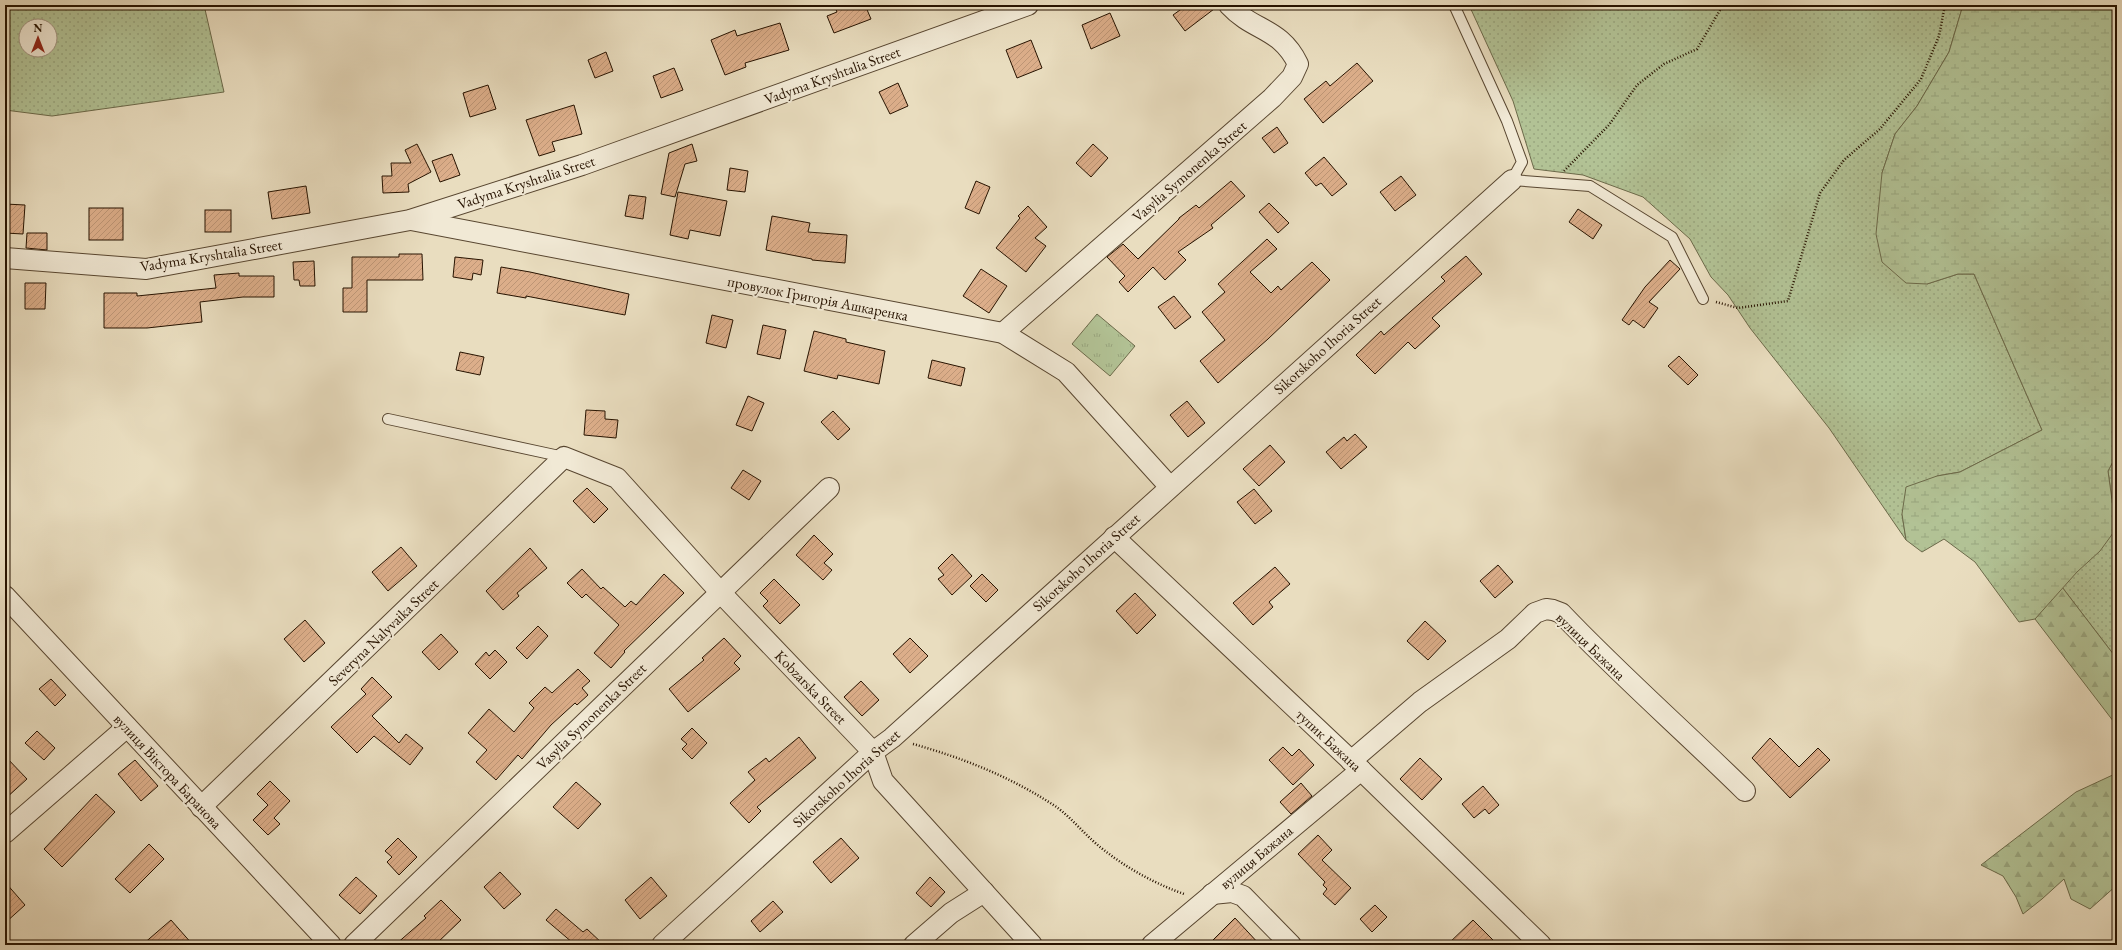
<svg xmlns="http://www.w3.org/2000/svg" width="2122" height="950" font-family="'EB Garamond',serif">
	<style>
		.grass { fill: url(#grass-dots); stroke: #6c6a4a; fill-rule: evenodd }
		.forest { fill: url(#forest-firs); stroke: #6c6a4a }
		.wetland { fill: url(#wetland-marsh); stroke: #6c6a4a }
		.park { fill: url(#park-tufts); stroke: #6c6a4a }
		.building { fill: url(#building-hatch); stroke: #271300 }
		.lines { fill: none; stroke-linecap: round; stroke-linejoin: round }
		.lane-casing { stroke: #584630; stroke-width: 12 }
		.street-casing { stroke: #584630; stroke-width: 22 }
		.path { stroke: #271300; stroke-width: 2.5; stroke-dasharray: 1 2; stroke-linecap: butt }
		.lane { stroke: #f1e9d5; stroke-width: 10 }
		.street { stroke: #f1e9d5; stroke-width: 20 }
		.labels { text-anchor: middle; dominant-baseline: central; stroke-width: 4; stroke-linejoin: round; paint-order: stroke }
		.street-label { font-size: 15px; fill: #271300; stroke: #f1e9d5 }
	</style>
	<defs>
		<pattern id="grass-dots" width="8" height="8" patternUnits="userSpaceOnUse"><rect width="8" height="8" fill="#b2c295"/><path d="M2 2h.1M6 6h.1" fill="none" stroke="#99a67f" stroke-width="1.8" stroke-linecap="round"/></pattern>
		<pattern id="forest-firs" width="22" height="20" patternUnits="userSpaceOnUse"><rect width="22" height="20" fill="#b2c295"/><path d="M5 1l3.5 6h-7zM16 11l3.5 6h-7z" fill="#99a67f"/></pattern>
		<pattern id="wetland-marsh" width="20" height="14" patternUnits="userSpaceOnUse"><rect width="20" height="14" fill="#b2c295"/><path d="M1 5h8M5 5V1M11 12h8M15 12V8" fill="none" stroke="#99a67f"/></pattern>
		<pattern id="park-tufts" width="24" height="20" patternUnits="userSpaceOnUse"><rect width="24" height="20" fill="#b2c295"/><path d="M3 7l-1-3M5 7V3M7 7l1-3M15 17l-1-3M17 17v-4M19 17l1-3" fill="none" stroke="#99a67f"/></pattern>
		<pattern id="building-hatch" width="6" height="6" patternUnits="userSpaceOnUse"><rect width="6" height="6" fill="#dcae8a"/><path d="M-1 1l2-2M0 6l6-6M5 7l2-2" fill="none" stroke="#bd9575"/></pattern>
	</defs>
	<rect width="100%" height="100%" fill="#e9ddbf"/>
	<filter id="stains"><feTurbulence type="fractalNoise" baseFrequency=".005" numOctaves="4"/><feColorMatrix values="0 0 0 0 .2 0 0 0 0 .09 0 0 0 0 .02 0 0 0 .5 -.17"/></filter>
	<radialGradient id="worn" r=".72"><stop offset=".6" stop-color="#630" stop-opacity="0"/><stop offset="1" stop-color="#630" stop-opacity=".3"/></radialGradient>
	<!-- grass -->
	<g class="grass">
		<path d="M5,5H204L224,92L52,116L5,110ZM26,26H50V50H26Z"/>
		<polygon points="1469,5 1963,5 1949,52 1917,106 1895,134 1882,173 1927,284 1958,274 1974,274 2042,430 1960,472 1937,476 1902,514 1906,540 1829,428 1750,328 1728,295 1711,277 1690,239 1643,197 1583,175 1534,169 1513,101"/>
		<polygon points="2117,454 2117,659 2062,587 2116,529 2108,471"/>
	</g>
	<!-- forest -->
	<g class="forest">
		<polygon points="2062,587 2117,659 2117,726 2035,619"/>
		<polygon points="2117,773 2117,885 2090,909 2071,899 2064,879 2042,899 2023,914 2016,897 2003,876 1981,865 2076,792"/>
	</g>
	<!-- wetland -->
	<polygon class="wetland" points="1963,5 2117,5 2117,454 2108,471 2116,529 2100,551 2077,572 2035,619 2019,622 1975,562 1944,539 1922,552 1906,540 1902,514 1906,487 1937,476 1960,472 2042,430 1974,274 1958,274 1927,284 1906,283 1882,262 1876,234 1882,173 1895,134 1917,106 1949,52"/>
	<!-- park -->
	<polygon class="park" points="1097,314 1135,346 1110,376 1072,344"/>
	<!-- building -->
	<g class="building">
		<polygon points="834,5 865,5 871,19 834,33 827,16 837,12"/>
		<polygon points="1187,5 1218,5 1218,6 1185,31 1173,15"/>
		<polygon points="1110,13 1120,36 1091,49 1082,25"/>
		<polygon points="780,23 789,50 745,63 746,67 725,75 711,40 735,30 737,36"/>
		<polygon points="1031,40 1042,68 1017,78 1006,50"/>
		<polygon points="606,52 613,71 595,78 588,60"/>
		<polygon points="1357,63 1373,81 1323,123 1304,99 1326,81 1330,86"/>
		<polygon points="674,68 683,90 661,98 653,76"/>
		<polygon points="898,83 908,106 890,114 879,92"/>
		<polygon points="488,85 496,109 470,117 463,93"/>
		<polygon points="574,105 582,134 552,142 555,151 539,156 526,120"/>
		<polygon points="1277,127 1288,143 1274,153 1262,138"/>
		<polygon points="417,144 431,172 408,184 409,192 383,193 382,176 392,176 391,163 411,163 405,150"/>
		<polygon points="692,144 697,161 685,164 675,197 661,194 669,153"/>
		<polygon points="1093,144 1108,158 1091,177 1076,163"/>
		<polygon points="452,154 460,175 440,182 432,161"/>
		<polygon points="1324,157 1347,184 1332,196 1321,183 1316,186 1305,173"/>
		<polygon points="730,168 748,171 745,192 727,190"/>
		<polygon points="1401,176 1416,195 1395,211 1380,192"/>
		<polygon points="976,181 990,187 979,214 965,208"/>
		<polygon points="1231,181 1245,196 1211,225 1213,228 1178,252 1186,260 1165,280 1153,267 1128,292 1119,282 1125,276 1107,257 1123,244 1138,259 1179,219 1179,218 1196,205 1199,208"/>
		<polygon points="306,186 310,213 272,219 268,192"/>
		<polygon points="678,192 727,201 720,236 690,230 688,239 670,235"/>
		<polygon points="629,195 646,197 643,219 625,216"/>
		<polygon points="1269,203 1289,223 1278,233 1259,212"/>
		<polygon points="5,204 25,205 23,234 5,233"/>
		<polygon points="1028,206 1047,227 1035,238 1046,246 1026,272 996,248 1020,218 1018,216"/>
		<rect x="89" y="208" width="34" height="32"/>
		<polygon points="1578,209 1602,225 1593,239 1569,222"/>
		<rect x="205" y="210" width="26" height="22"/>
		<polygon points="772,216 810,223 808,232 847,235 845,263 812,260 812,259 766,250"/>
		<polygon points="27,233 47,233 47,250 26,248"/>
		<polygon points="1267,239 1277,249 1250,272 1271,293 1278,286 1281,290 1312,262 1330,280 1268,339 1218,383 1200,361 1225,340 1202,312 1225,292 1218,284"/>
		<polygon points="399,254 422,254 423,280 367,280 367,312 343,312 343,288 352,288 352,257 399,257"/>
		<polygon points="1466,256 1482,274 1432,318 1440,326 1415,349 1408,342 1375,374 1356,355 1381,331 1384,335 1445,281 1441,277"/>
		<polygon points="455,257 483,260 481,275 473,273 472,280 453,277"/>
		<polygon points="1670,260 1680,269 1649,302 1658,308 1644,328 1633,320 1629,325 1622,320 1645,287"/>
		<polygon points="314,261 315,286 300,286 299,280 294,280 293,262"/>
		<polygon points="501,267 530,272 629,294 625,315 526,296 526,298 497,293"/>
		<polygon points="981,269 1007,286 989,313 963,296"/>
		<polygon points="239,273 239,276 274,276 274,297 243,297 200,302 202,322 147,328 104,328 104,293 137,293 137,296 216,288 214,275"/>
		<polygon points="25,283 46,283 45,309 25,309"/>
		<polygon points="1174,296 1191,317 1175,329 1158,307"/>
		<polygon points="712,315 733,320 726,348 706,343"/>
		<polygon points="763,325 786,330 780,359 757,354"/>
		<polygon points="814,331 846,339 846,342 885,351 879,384 838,375 837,379 804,371"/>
		<polygon points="460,352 484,357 480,375 456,370"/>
		<polygon points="1679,356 1698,375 1688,385 1668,366"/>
		<polygon points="932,360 965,368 961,386 928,378"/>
		<polygon points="748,396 764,403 752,431 736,425"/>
		<polygon points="1187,401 1205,423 1188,437 1170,415"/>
		<polygon points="586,410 605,411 605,419 618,420 616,438 584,435"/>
		<polygon points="833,411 850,429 838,440 821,422"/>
		<polygon points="1355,434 1367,447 1341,469 1326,452 1344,437 1347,441"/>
		<polygon points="1270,445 1285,462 1259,486 1243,469"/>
		<polygon points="743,470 761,481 749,500 731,488"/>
		<polygon points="587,488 608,509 594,523 573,501"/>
		<polygon points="1254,489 1272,511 1255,524 1237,502"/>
		<polygon points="814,535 833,554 824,563 832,570 823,580 796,555"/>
		<polygon points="401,547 417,566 388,591 372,572"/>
		<polygon points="530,548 547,568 517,593 519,596 503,610 486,591"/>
		<polygon points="952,554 972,576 952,595 938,579 944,575 938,568"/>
		<polygon points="1498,565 1513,582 1495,598 1480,581"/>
		<polygon points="1275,567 1290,584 1269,602 1273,607 1253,625 1233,603"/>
		<polygon points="582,569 601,589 603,587 625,607 631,601 636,605 664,574 684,593 624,651 625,652 611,668 594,653 619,625 586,594 582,598 567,583"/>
		<polygon points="982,574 998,590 986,602 970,586"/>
		<polygon points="774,579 800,605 780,624 763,606 768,601 760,593"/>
		<polygon points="1135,593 1156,615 1137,634 1116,611"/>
		<polygon points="305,620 325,643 304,662 284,639"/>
		<polygon points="1425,621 1446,641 1428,660 1407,641"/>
		<polygon points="538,626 548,636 527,659 516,648"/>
		<polygon points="441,634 458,652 439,670 422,652"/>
		<polygon points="724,638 741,656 734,663 740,669 688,712 669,689 704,660 702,658"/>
		<polygon points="910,638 928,656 910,673 893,654"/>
		<polygon points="495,650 507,662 490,679 475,664 486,652 489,656"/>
		<polygon points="578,669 590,681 582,688 588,695 577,705 575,703 551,725 522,759 518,755 496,780 476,762 487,750 468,733 489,709 514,732 534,708 529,703 545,687 552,693"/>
		<polygon points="372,677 392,697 372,716 399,743 406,734 423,748 410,765 374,736 357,753 331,727 366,694 361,689"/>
		<polygon points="51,679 66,695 55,706 39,689"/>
		<polygon points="861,681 879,700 862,716 844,697"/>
		<polygon points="692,728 707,743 692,759 682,749 687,744 681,739"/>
		<polygon points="37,731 55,748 44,760 25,743"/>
		<polygon points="799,737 816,758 757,807 761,811 749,823 730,803 755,780 748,772 766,758 769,762"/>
		<polygon points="1770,738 1799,767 1818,748 1830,760 1790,798 1752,758"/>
		<polygon points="1283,747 1292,756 1299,749 1314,765 1293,785 1269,760"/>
		<polygon points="5,756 27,779 5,799"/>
		<polygon points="1420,758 1442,779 1422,800 1400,779"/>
		<polygon points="135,760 158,786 141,801 118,774"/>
		<polygon points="270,781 290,801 274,818 280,824 268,835 253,820 268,805 257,794"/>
		<polygon points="576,782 601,804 578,829 553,807"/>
		<polygon points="1301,783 1312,796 1291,814 1280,802"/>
		<polygon points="1483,786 1499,805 1489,814 1485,809 1474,818 1462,804"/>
		<polygon points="96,794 115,812 62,867 44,849"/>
		<polygon points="1318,835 1332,850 1322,860 1351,888 1335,905 1323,894 1327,889 1323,885 1325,882 1298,854"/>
		<polygon points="398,838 417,857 399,875 387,862 392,857 385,851"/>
		<polygon points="841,838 859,858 831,883 813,862"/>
		<polygon points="149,844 164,859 130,893 115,879"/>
		<polygon points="500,872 521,894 504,909 484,887"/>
		<polygon points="356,877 377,896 360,914 339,895"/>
		<polygon points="651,877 667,896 640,919 625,900"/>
		<polygon points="930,877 945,892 931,907 916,893"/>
		<polygon points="5,882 25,905 5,923"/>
		<polygon points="441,900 461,920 435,945 395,945 426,918 424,916"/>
		<polygon points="773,901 783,912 760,932 751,921"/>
		<polygon points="1375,905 1387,917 1372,932 1360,919"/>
		<polygon points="556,909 583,932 587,929 604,945 571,945 573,943 546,920"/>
		<polygon points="1235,918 1260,945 1208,945"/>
		<polygon points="171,920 193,945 142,945"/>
		<polygon points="1473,920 1498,945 1447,945"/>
	</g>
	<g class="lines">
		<defs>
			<g id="lane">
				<polyline points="1454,5 1507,121 1522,162 1512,180 1590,186 1672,237 1703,299"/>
				<polyline points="388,419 564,457"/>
			</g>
			<g id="street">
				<polyline points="411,220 1003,333 1066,372 1170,487"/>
				<polyline points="5,258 146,269 410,220 582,165 1028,5"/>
				<path d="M1003,333L1272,98L1292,77L1298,64C1280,27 1254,32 1229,5"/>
				<polyline points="1114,537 1361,770 1541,945"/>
				<polyline points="5,596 331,945"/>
				<path d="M1351,761L1420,702L1508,639L1535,613L1546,609L1553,610L1561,613C1620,675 1684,731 1745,791"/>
				<polyline points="201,807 564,457 617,478 720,592 873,752 883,781 1032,945"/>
				<polyline points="5,833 127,727"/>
				<polyline points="1212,894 1232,892 1243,896 1291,945"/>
				<polyline points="354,945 829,488"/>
				<polyline points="662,945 873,752 892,738 1512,180"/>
				<polyline points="914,945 951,913 984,892"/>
				<polyline points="1152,945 1361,770"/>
			</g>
		</defs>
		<!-- lane casing -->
		<use href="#lane" class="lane-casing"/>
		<!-- street casing -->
		<use href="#street" class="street-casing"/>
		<!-- path -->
		<g class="path">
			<polyline points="1564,171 1609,125 1637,85 1664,64 1697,49 1723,5"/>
			<polyline points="1716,302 1738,308 1788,301 1820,193 1844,160 1880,129 1921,79 1939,36 1945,5"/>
			<path d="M913,744C963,758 1011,777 1055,806C1071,817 1084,834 1100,847C1125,867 1153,883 1184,894"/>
		</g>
		<!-- lane -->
		<use href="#lane" class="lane"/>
		<!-- street -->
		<use href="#street" class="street"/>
	</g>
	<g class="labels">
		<!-- street labels -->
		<g class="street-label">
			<text transform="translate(832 75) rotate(-20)">Vadyma Kryshtalia Street</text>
			<text transform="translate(1189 171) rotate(-41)">Vasylia Symonenka Street</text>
			<text transform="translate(526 182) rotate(-18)">Vadyma Kryshtalia Street</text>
			<text transform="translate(211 255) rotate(-9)">Vadyma Kryshtalia Street</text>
			<text transform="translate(818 298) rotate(11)">провулок Григорія Ашкаренка</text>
			<text transform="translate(1327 345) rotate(-42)">Sikorskoho Ihoria Street</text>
			<text transform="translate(1086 562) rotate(-42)">Sikorskoho Ihoria Street</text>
			<text transform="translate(383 632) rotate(-44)">Severyna Nalyvaika Street</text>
			<text transform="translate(1591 646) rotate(44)">вулиця Бажана</text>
			<text transform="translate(811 687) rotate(46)">Kobzarska Street</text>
			<text transform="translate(591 716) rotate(-44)">Vasylia Symonenka Street</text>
			<text transform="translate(1329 740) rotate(43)">тупик Бажана</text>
			<text transform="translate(168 771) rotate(47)">вулиця Віктора Баранова</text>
			<text transform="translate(846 778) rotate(-42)">Sikorskoho Ihoria Street</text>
			<text transform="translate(1256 857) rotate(-40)">вулиця Бажана</text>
		</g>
	</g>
	<!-- margin -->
	<rect width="2122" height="950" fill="none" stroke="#e9ddbf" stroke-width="20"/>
	<rect x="6" y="6" width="2110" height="938" fill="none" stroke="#271300" stroke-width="2"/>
	<rect x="10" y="10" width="2102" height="930" fill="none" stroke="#271300"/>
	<!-- north arrow -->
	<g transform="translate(38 38)"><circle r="19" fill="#f1e9d5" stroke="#a09380"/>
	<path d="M0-3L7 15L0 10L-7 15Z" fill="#8f2418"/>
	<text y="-6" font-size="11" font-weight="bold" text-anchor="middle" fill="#271300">N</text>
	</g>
	<rect width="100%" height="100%" filter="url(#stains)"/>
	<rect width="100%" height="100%" fill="url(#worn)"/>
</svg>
